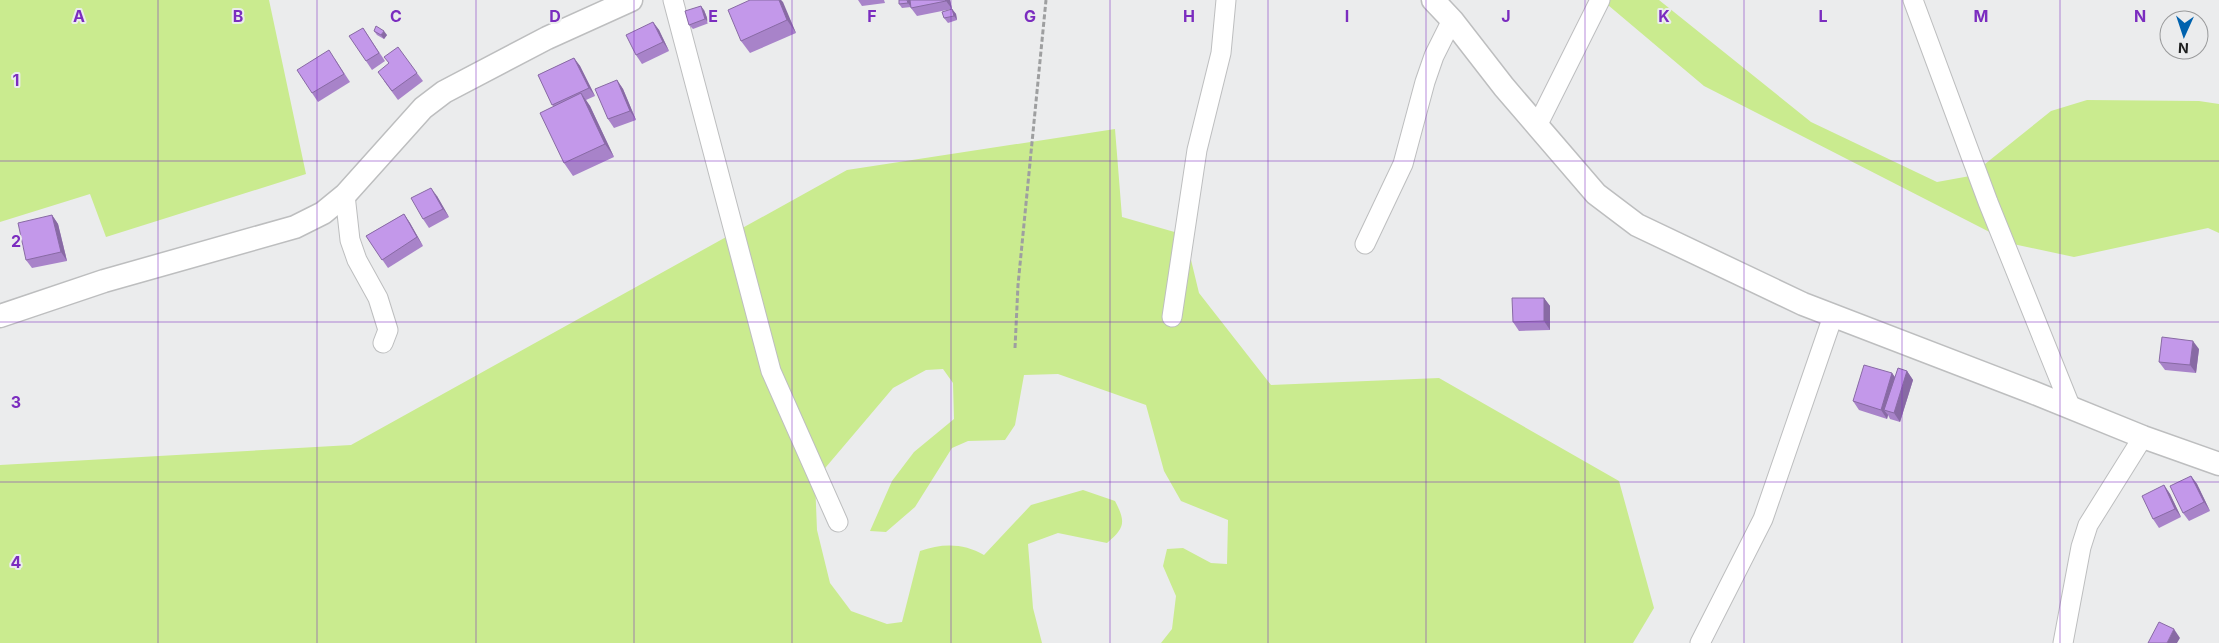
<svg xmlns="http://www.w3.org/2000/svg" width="2219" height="643" font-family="Inter,sans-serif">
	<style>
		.green { fill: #caeb8f }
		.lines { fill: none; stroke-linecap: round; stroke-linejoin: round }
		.minor-casing { stroke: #bdbebf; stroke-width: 21 }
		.tertiary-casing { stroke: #bdbebf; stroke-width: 25 }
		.path { stroke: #9e9fa0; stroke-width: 3; stroke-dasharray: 5 2.5; stroke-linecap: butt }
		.minor { stroke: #fff; stroke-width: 19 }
		.tertiary { stroke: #fff; stroke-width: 22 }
		.wall { fill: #a883c9 }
		.shaded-wall { fill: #886aa4 }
		.building { fill: #c398ea; stroke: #886aa4 }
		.grid { fill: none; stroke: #7b2cbf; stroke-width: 1; stroke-opacity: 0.55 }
		.grid-label { font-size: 16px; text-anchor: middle; font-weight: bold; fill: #7b2cbf; stroke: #ebeced; stroke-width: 4; stroke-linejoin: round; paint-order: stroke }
	</style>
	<rect width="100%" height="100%" fill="#ebeced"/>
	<!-- green -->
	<g class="green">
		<polygon points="0,0 269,0 306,174 106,237 90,194 0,222"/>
		<polygon points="1602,0 1659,0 1811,122 1937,182 1970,176 2051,111 2087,100 2199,101 2219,104 2219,233 2208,228 2074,257 2013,244 1704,86"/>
		<path d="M1115,129L1122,217L1185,235L1199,293L1271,385L1439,378L1619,481L1654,608L1633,643H1161L1172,629L1176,596L1163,566L1167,549L1183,548L1211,563L1227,564L1228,520L1181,501L1164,471L1146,405L1058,374L1024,375L1015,425L1005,440L968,441L952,448L915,507L886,532L870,531L892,481L914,452L954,419L953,383L943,369L926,370L893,388L815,480L817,530L830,583L851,611L887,624L902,622L920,551C942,543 964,543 984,555L1031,505L1083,490L1115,501C1126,522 1125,528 1107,543L1058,533L1028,544L1033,608L1042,643H0V465L351,445L847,170Z"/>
	</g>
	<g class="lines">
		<defs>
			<g id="minor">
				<polyline points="673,0 771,371 838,522"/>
				<polyline points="1913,0 1988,202 2071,408"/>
				<polyline points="1537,126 1600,0"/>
				<polyline points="345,195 350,240 357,260 378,298 388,330 383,343"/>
				<polyline points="1365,244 1403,164 1425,82 1434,56 1452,20"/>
				<polyline points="1172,317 1197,150 1221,53 1226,0"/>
				<polyline points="1700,643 1763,519 1833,316"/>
				<polyline points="2063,643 2081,547 2088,525 2143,437"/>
			</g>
			<g id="tertiary">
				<polyline points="1433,0 1452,20 1504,87 1596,194 1637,225 1803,304 2032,392 2143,437 2219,464"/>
				<polyline points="0,316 104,281 295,227 323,213 345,195 423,108 444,92 547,38 631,0"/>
			</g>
		</defs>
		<!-- minor casing -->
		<use href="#minor" class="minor-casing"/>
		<!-- tertiary casing -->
		<use href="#tertiary" class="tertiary-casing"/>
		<!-- path -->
		<polyline class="path" points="1015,348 1018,285 1046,0"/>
		<!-- minor -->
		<use href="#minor" class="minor"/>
		<!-- tertiary -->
		<use href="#tertiary" class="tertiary"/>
	</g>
	<!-- wall -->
	<g class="wall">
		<polygon points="750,0 781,0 796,33 750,53 741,41"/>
		<polygon points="858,0 884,0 885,3 862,6"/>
		<polygon points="910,0 911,7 902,8 899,4"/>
		<polygon points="910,0 950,0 952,9 917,16 911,8"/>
		<polygon points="952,9 956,14 957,20 948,23 944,18"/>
		<polygon points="704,10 709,23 693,29 689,25"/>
		<polygon points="653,22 659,30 669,51 642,64 636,55"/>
		<polygon points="363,28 385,61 372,70 366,61"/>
		<polygon points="374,31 387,35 384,39 377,35"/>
		<polygon points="574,58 580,66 595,96 586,100 590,106 614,157 573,176 564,163 553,106 538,75"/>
		<polygon points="335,59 350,82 318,102 312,93"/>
		<polygon points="417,73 423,81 398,100 384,81"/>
		<polygon points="617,80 623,89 636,120 614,128 608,119"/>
		<polygon points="437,196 449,217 429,228 423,219"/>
		<polygon points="404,214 410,223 423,246 388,268 366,236"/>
		<polygon points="52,215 58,224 67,261 32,268 26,260"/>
		<polygon points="1544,298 1550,306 1550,330 1519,331 1513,322"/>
		<polygon points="2199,349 2196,373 2165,370 2159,362"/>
		<polygon points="1907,371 1913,380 1900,422 1890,419 1888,415 1887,419 1859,410 1853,401 1892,373 1895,377"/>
		<polygon points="2191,476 2197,484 2210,511 2189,521 2183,513"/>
		<polygon points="2164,485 2170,494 2181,517 2159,528 2153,519"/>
	</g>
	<!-- shaded-wall -->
	<g class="shaded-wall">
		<polygon points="779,0 781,0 783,2 796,33 787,20"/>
		<polygon points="907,0 910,0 911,7 908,3"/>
		<polygon points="945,0 950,0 952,9 946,1"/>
		<polygon points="701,6 704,10 709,23 705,19"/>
		<polygon points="952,9 956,14 957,20 954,16"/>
		<polygon points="653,22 659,30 669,51 663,42"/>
		<polygon points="384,31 387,35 384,39 381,35"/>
		<polygon points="574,58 580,66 595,96 589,88"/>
		<polygon points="617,80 623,89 636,120 630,111"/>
		<polygon points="581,93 590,106 614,157 605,144"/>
		<polygon points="431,188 437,196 449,217 443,209"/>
		<polygon points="404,214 410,223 423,246 417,237"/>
		<polygon points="52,215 58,224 67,261 61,252"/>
		<polygon points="1544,298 1550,306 1550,330 1544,321"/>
		<polygon points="2193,341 2199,349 2196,373 2190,365"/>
		<polygon points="1907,371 1913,380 1900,422 1894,413"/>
		<polygon points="1892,373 1898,382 1884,410 1888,415 1887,419 1881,410"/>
		<polygon points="2191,476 2197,484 2210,511 2204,502"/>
		<polygon points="2164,485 2170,494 2181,517 2175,509"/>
		<polygon points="2174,629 2180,638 2177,643 2167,643"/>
	</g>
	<!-- building -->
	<g class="building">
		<polygon points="750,0 779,0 787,20 741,41 728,10"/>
		<polygon points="899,0 907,0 908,3 899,4"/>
		<polygon points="910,0 945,0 946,1 911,8"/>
		<polygon points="701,6 705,19 689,25 685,11"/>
		<polygon points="952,9 954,16 944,18 942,12"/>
		<polygon points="653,22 663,42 636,55 626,35"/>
		<polygon points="376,26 384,31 381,35 374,31"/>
		<polygon points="363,28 379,53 366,61 349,36"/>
		<polygon points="398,47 417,73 392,91 378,72 389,63 384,57"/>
		<polygon points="329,50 344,74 312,93 297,70"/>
		<polygon points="574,58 589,88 552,105 538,75"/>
		<polygon points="617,80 630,111 608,119 595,89"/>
		<polygon points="581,93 605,144 564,163 540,113"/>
		<polygon points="431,188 443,209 423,219 411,198"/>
		<polygon points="404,214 417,237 382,260 366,236"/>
		<polygon points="52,215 61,252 26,260 18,223"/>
		<polygon points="1512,298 1544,298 1544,321 1513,322"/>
		<polygon points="2162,337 2193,341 2190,365 2159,362"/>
		<polygon points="1864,365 1892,373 1881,410 1853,401"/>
		<polygon points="1898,368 1907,371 1894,413 1884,410"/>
		<polygon points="2191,476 2204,502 2183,513 2170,486"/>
		<polygon points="2164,485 2175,509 2153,519 2142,496"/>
		<polygon points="2159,622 2174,629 2167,643 2148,643"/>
	</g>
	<!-- grid -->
	<path class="grid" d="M158,0V643M317,0V643M476,0V643M634,0V643M792,0V643M951,0V643M1110,0V643M1268,0V643M1426,0V643M1585,0V643M1744,0V643M1902,0V643M2060,0V643M0,161H2219M0,322H2219M0,482H2219"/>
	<g class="grid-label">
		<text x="79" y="22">A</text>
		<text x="238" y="22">B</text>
		<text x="396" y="22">C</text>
		<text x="555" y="22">D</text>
		<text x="713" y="22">E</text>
		<text x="872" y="22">F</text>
		<text x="1030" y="22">G</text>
		<text x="1189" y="22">H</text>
		<text x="1347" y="22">I</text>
		<text x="1506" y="22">J</text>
		<text x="1664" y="22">K</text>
		<text x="1823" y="22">L</text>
		<text x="1981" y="22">M</text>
		<text x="2140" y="22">N</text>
		<text x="16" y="86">1</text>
		<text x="16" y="247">2</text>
		<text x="16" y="408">3</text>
		<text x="16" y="568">4</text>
	</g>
	<!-- north arrow -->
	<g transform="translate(2184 35) rotate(183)"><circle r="24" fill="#ebeced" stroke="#999a9b"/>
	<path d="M0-4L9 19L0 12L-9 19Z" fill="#0062ae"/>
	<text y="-8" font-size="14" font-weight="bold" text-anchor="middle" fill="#1e1f1f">N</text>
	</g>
</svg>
